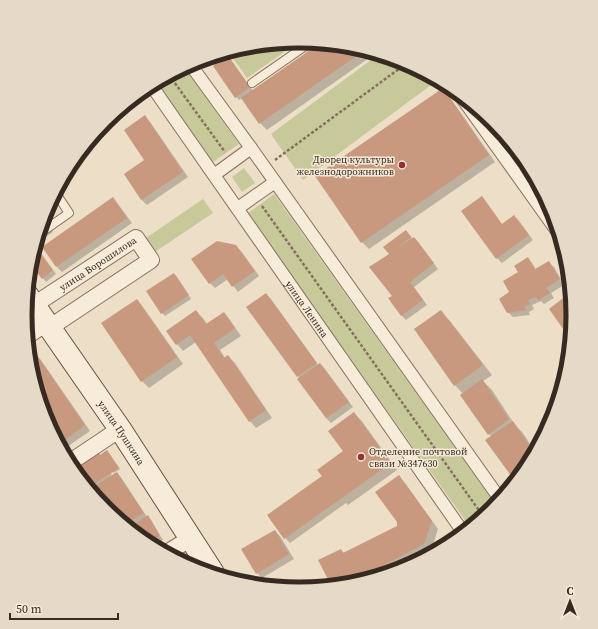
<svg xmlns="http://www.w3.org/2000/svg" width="598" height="629" font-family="'Source Serif 4',serif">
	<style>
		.green { fill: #c8c99b }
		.shadow { fill: #0003 }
		.building { fill: #c8987f }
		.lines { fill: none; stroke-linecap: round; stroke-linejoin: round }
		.service-casing { stroke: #86705d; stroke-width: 10 }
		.pedestrian-casing { stroke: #86705d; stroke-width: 14 }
		.minor-casing { stroke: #86705d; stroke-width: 18 }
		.tertiary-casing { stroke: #86705d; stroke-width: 23 }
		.secondary-casing { stroke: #685140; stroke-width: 24 }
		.path { stroke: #86705d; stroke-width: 2.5; stroke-dasharray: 3 2; stroke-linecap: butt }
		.service { stroke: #f7ecda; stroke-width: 8 }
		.pedestrian { stroke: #f7ecda; stroke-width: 12 }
		.minor { stroke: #f7ecda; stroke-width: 16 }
		.tertiary { stroke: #f7ecda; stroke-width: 21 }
		.secondary { stroke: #f7ecda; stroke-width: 22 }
		.poi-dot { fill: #923139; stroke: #f4e9d6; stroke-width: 1.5 }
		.labels { text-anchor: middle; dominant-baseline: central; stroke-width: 3; stroke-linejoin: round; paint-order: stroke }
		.poi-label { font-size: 10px; fill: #372a20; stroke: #f4e9d6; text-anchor: end }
		.street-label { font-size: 10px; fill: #372a20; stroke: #f4e9d6 }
		.rim { fill: none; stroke: #372a20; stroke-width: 5 }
	</style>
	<rect width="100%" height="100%" fill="#ecdec7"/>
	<!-- green -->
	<g class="green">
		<polygon points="300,41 247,78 228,51 246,46"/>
		<polygon points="379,54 404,61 420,70 431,85 303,180 271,134"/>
		<polygon points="184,67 239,144 210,164 153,83"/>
		<polygon points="244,168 255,183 242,192 232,177"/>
		<polygon points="274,194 496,505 493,508 470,527 247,214"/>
		<polygon points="203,199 213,213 152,254 143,240"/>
	</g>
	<!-- shadow -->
	<g class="shadow">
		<polygon points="322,43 353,46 376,53 267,130 260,123 242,98 239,100 236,97 230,59 253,91"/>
		<polygon points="442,89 449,96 495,162 369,249 362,242"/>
		<polygon points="132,99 135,103 115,118 112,115"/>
		<polygon points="145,117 150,122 188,177 147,205 142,200 125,175 146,161"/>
		<polygon points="113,199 118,204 132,223 62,272 57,267 43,247"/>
		<polygon points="463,211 503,225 514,216 519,221 533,240 502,263 497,258"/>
		<polygon points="43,218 53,232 35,244"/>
		<polygon points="409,234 413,239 414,238 419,243 438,269 414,287 427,305 406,320 401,315 393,296 391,254 385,247"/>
		<polygon points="235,246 241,251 259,276 238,292 228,279 215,288 210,283"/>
		<polygon points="40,253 56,274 46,282 30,261 31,258"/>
		<polygon points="527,258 532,263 536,270 548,262 554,267 564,285 551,293 554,298 544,304 541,301 532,305 534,309 529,312 530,315 513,317 508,312 511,293 519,272"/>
		<polygon points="174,274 177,277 191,299 165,316 162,313"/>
		<polygon points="266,294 271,299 318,365 320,364 325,369 353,407 331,423 326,418 298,376"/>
		<polygon points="137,300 143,307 183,364 149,388 142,381"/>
		<polygon points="196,312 203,318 207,324 224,313 230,320 241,336 220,350 225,358 228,356 235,363 272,418 256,428 250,421 196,342 183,351 177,344"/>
		<polygon points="441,312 450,321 492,375 483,381 492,390 515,425 522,432 535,451 527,467 516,481 487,441 492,437 489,434 463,394 455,385 416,329"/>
		<polygon points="36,355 41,360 90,431 67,447 62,442 46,419 30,368"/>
		<polygon points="354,414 361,420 397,470 348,505 346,503 290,543 285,538 323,476 345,451"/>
		<polygon points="108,452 120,469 114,473 109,468 107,470 112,474 110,476 111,477 117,473 122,479 147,517 151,520 163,540 153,546 147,542 105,508 90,490 93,489 90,486 100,456"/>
		<polygon points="399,477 405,483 438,529 431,551 390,572 352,583 332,585 320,561 341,550 345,554 398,526"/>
		<polygon points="275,531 280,536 294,559 262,578 257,573"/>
	</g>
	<!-- building -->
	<g class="building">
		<polygon points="320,43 353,46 365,50 259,124 241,98"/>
		<polygon points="227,54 250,87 235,98 213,66"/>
		<polygon points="443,88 489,155 361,243 315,176"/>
		<polygon points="145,115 183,172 141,200 124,174 144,160 124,130"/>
		<polygon points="482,196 502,224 514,215 529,235 496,259 461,211"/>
		<polygon points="113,197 127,218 56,267 42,247"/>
		<polygon points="43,219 47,225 40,230"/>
		<polygon points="406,230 411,237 394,250 414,237 434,263 410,282 423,300 401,316 388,298 392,296 369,267 389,254 383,247"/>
		<polygon points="217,241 236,245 255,271 232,287 223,274 209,284 191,259"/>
		<polygon points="40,252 53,270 42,279 30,263 32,256"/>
		<polygon points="528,257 535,269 549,261 560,279 546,288 550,293 539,300 535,297 528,300 530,304 524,307 526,310 507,313 499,299 509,292 503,281 518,272 514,266"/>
		<polygon points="174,273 189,295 161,314 146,291"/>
		<polygon points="571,292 573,315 571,340 549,309"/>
		<polygon points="266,293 317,363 297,377 246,307"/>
		<polygon points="137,299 177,357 141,382 101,323"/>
		<polygon points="196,310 206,324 224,312 235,328 214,343 224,358 228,355 266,410 249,422 190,335 176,345 166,331"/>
		<polygon points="441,310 483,365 454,386 414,329"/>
		<polygon points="36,354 85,425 61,443 50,427 46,419 30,368 29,358"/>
		<polygon points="320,363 349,402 326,418 297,379"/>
		<polygon points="482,379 509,419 488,435 460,395"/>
		<polygon points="354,412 391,463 284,539 267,515 322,476 317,470 343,451 328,431"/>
		<polygon points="513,421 533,451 537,448 527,467 515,481 485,440"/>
		<polygon points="107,450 119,468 89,487 76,466 98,452 100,455"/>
		<polygon points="117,472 144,513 125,524 105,508 90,489"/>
		<polygon points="399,475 432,521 424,544 348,584 331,585 318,560 341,549 343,553 397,526 397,522 375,492"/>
		<polygon points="148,515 160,536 149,544 129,528"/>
		<polygon points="275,530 289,554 256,574 241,549"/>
	</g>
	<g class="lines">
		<defs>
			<g id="service">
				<polyline points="252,83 311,42"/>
				<polyline points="39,234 69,213 55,192"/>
			</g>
			<g id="pedestrian">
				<polyline points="190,64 251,148 500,499"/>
				<path id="s1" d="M151,85L463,532"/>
				<polyline points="214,175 251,148"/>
				<polyline points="238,208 275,182"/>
			</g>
			<g id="minor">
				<polyline points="463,96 558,229"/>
				<path id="s2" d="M34,305L136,238L151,260L49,328"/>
				<polyline points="69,463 120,429"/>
				<polyline points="167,553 191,538"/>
			</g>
			<polyline id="tertiary" points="27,333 45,321"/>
			<g id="secondary">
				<path id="s3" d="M27,295L120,429L213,573"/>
			</g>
		</defs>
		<!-- service casing -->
		<use href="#service" class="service-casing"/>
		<!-- pedestrian casing -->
		<use href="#pedestrian" class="pedestrian-casing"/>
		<!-- minor casing -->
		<use href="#minor" class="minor-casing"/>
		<!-- tertiary casing -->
		<use href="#tertiary" class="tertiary-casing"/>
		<!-- secondary casing -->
		<use href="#secondary" class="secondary-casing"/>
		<!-- path -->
		<g class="path">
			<polyline points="169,75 225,152"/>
			<polyline points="275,160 407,63"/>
			<polyline points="262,206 483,516"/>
		</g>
		<!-- service -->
		<use href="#service" class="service"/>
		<!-- pedestrian -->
		<use href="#pedestrian" class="pedestrian"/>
		<!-- minor -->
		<use href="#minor" class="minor"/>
		<!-- tertiary -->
		<use href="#tertiary" class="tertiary"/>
		<!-- secondary -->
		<use href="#secondary" class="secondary"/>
	</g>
	<!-- markers -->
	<g class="poi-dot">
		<circle cx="402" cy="165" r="4"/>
		<circle cx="361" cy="457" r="4"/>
	</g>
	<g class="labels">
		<!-- poi labels -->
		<g class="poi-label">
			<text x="394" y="159">Дворец культуры<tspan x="394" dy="12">железнодорожников</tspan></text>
			<text x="369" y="451" text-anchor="start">Отделение почтовой<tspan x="369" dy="12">связи №347630</tspan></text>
		</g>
		<!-- street labels -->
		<g class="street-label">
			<text stroke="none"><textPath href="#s2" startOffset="76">улица Ворошилова</textPath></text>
			<text stroke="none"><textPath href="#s1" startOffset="273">улица Ленина</textPath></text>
			<text stroke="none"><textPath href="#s3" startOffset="167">улица Пушкина</textPath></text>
		</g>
	</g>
	<!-- crop -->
	<path d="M0 0H598V629H0ZM32 315a267 267 0 1 1 534 0a267 267 0 1 1-534 0Z" fill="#e5dac7" fill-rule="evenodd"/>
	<path class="rim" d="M32 315a267 267 0 1 1 534 0a267 267 0 1 1-534 0Z"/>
	<!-- north arrow -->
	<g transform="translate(570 601)" stroke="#f4e9d6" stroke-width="3" paint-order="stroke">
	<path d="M0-3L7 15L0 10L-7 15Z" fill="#372a20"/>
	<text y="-6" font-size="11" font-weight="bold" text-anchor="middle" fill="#372a20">С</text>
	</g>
	<!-- scale -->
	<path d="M10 613v6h108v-6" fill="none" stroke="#372a20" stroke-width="2"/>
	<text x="16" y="613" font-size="12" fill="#372a20" stroke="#f4e9d6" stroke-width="3" paint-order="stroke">50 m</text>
</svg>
